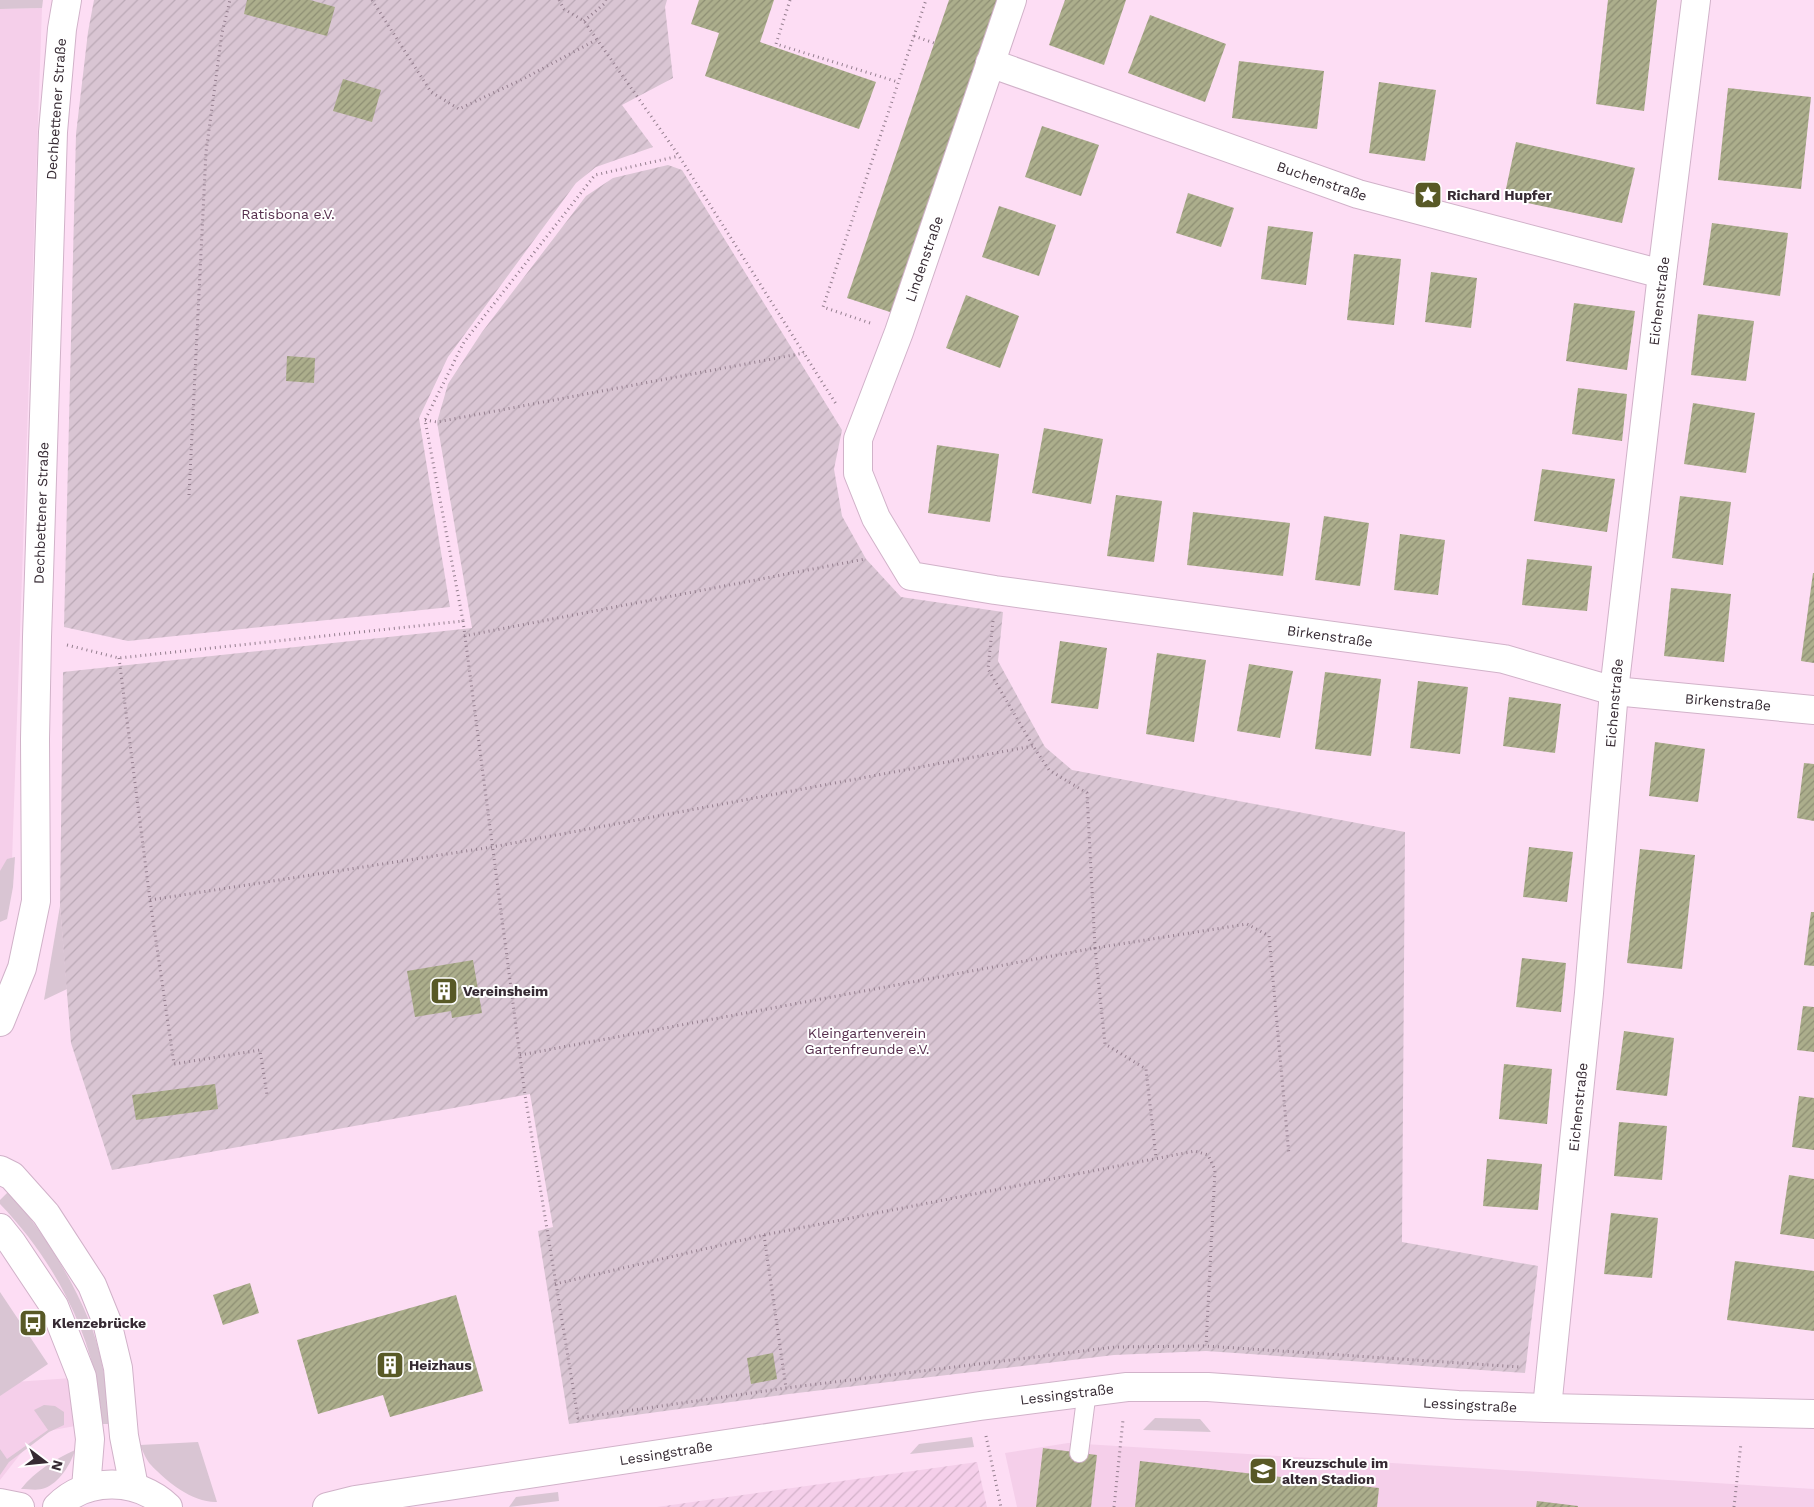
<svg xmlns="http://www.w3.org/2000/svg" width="1814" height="1507" font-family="'Work Sans',sans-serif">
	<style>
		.built { fill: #f5cfea }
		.industrial { fill: url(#industrial-furrows) }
		.green { fill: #d9c5d3 }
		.garden { fill: url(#garden-furrows) }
		.building { fill: url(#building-hatch) }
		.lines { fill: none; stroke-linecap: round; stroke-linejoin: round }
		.service-casing { stroke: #d1b2c9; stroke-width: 20 }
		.minor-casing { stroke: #d1b2c9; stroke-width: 30 }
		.tertiary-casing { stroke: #d1b2c9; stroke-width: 30 }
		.path { stroke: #947e8e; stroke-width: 3; stroke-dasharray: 1 4; stroke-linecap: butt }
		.service { stroke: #fff; stroke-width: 18 }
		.minor { stroke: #fff; stroke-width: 28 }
		.tertiary { stroke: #fff; stroke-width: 28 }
		.labels { text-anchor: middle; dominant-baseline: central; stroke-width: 4; stroke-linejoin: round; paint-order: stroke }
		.street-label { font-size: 14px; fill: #362a33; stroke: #fff }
		.poi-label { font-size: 14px; font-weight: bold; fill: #362a33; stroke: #fff; text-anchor: start }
		.park-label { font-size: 14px; fill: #562e4d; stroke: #fff }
	</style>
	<defs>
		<pattern id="industrial-furrows" width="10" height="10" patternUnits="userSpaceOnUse" patternTransform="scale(1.25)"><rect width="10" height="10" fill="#f5cfea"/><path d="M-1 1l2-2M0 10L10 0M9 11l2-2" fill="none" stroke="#d3b2c9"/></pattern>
		<pattern id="garden-furrows" width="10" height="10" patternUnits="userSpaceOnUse" patternTransform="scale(1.25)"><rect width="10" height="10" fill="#d9c5d3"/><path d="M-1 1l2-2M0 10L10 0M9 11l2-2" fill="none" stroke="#bba9b6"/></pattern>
		<pattern id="building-hatch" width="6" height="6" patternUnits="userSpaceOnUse" patternTransform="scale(1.25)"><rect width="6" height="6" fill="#acae8c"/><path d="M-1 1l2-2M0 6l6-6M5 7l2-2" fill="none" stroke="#8d8e73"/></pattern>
	</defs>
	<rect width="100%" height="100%" fill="#fdddf4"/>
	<!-- built -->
	<g class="built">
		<polygon points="42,8 11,889 0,888 0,9"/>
		<polygon points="72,1378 75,1426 48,1431 25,1448 0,1480 0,1383"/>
		<polygon points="1068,1443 1814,1489 1814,1507 1017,1507 1005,1453"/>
	</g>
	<!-- industrial -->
	<polygon class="industrial" points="977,1462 987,1507 657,1507"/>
	<!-- green -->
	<g class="green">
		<polygon points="0,0 43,0 42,8 0,9"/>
		<polygon points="15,857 13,887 7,919 0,922 0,871 7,859"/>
		<polygon points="60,906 67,989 44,1000"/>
		<path d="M9,1191C40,1229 69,1272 88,1318C102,1351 107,1388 111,1424H102C101,1412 100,1400 98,1389C85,1319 49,1255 0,1204V1200Z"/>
		<polygon points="0,1292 48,1364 0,1396"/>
		<polygon points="44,1405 55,1406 64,1412 64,1425 49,1432 9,1462 0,1475 0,1449 7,1459 48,1430 34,1410"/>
		<polygon points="1155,1418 1200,1419 1211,1432 1143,1430"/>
		<polygon points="972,1437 974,1447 910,1454 919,1444"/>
		<path d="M198,1442L217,1502C193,1503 167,1482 151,1465C146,1460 143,1451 140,1445Z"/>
		<path d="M75,1450C71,1464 59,1483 45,1488C38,1491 29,1489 21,1489C35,1471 54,1460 75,1450Z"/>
		<polygon points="558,1492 559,1501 509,1507 516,1497"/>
	</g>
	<!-- garden -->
	<g class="garden">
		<polygon points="94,0 667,0 665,7 673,78 622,105 653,147 596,167 576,183 448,357 419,418 450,607 128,641 64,627 76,134 88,32"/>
		<polygon points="668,165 682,170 842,430 834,469 842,516 866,559 901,597 1003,612 998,661 1045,747 1072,770 1405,832 1402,1242 1538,1266 1525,1373 1206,1351 1114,1355 789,1394 569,1424 538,1231 553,1227 530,1094 112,1170 71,1043 60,906 63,672 472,628 437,422 448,384 482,332 586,196 613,178"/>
	</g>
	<!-- building -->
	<g class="building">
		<polygon points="247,0 310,0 335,7 327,36 244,14"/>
		<polygon points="699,0 774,0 760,42 876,82 859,129 705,76 719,33 691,24"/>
		<polygon points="949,0 1000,0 893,313 847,298"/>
		<polygon points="1065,0 1126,0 1104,65 1049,45"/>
		<polygon points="1608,0 1657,0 1644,111 1596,104"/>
		<polygon points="1150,15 1226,44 1205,102 1128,73"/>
		<polygon points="1239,61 1324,71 1317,129 1232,118"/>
		<polygon points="343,79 381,90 372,122 333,111"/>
		<polygon points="1379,82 1436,90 1425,161 1369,153"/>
		<polygon points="1728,88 1811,97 1801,189 1718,180"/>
		<polygon points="1042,126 1099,145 1081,196 1025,177"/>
		<polygon points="1516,142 1635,168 1622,223 1504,198"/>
		<polygon points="1188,193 1234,208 1221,247 1176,233"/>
		<polygon points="999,206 1056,225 1039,276 982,257"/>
		<polygon points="1712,223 1788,233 1780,296 1703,285"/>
		<polygon points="1268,226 1313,232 1306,285 1261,279"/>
		<polygon points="1354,254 1401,259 1394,325 1347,320"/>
		<polygon points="1431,272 1477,278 1471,328 1425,322"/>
		<polygon points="966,295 1019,316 1000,368 946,348"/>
		<polygon points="1574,303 1635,311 1627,370 1566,361"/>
		<polygon points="1698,314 1754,321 1746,381 1691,375"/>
		<polygon points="287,356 315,358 314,383 286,381"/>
		<polygon points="1578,388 1627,394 1622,441 1572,434"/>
		<polygon points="1693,403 1755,413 1746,473 1684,464"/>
		<polygon points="1044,428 1103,439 1091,504 1032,493"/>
		<polygon points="937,445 999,454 990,522 928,513"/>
		<polygon points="1542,469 1615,479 1607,532 1534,521"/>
		<polygon points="1116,495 1162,501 1154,562 1107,556"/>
		<polygon points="1680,496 1731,502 1723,565 1672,558"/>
		<polygon points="1193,512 1290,523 1283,576 1187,565"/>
		<polygon points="1324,516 1369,523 1360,586 1315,580"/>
		<polygon points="1400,534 1445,540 1438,595 1394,590"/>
		<polygon points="1527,559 1592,566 1587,611 1522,605"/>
		<polygon points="1813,573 1814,573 1814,663 1801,661"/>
		<polygon points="1671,588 1731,594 1724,662 1664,656"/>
		<polygon points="1060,641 1107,648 1098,709 1051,703"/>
		<polygon points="1157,653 1206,660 1194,742 1146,734"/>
		<polygon points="1249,664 1293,671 1280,738 1237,731"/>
		<polygon points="1325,672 1381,679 1371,756 1315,749"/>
		<polygon points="1418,681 1468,687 1460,754 1410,748"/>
		<polygon points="1509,697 1561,704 1555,753 1503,746"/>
		<polygon points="1655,742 1705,749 1698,802 1649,796"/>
		<polygon points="1804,763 1814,764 1814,821 1797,818"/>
		<polygon points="1529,847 1573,852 1567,902 1523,897"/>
		<polygon points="1640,849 1695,855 1682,969 1627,963"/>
		<polygon points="1811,912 1814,912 1814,966 1804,965"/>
		<polygon points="1522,958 1566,963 1561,1012 1516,1007"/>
		<polygon points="473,960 482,1013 452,1018 451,1011 415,1017 407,971"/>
		<polygon points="1803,1006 1814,1007 1814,1052 1797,1050"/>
		<polygon points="1624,1031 1674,1038 1667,1096 1616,1090"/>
		<polygon points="1504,1064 1552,1069 1547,1124 1499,1119"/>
		<polygon points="215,1084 218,1109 136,1120 132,1095"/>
		<polygon points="1799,1096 1814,1098 1814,1150 1792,1147"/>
		<polygon points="1619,1122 1667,1126 1662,1180 1614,1176"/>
		<polygon points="1487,1159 1542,1164 1538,1210 1483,1206"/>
		<polygon points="1789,1175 1814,1179 1814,1239 1780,1234"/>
		<polygon points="1611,1213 1658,1218 1652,1278 1604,1274"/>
		<polygon points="1735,1261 1814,1271 1814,1331 1727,1320"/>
		<polygon points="250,1283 259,1313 223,1325 213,1295"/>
		<polygon points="456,1295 483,1391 390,1417 383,1395 318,1414 297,1340"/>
		<polygon points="773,1353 777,1379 751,1384 747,1358"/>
		<polygon points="1043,1448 1097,1455 1091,1507 1036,1507"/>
		<polygon points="1140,1461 1379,1488 1377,1507 1135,1507"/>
		<polygon points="1537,1501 1578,1506 1578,1507 1536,1507"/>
	</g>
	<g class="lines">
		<defs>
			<polyline id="service" points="1079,1453 1087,1391"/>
			<g id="minor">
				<polyline points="1012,0 899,332 858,439 858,473 876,518 911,576 995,590 1504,659 1614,691 1814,710"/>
				<polyline points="990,63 1358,194 1662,274"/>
				<polyline points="0,1022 22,968 36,901 35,739 37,637 53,132 62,29 67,0"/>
				<polyline points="1547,1408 1589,993 1614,691 1662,274 1696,0"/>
				<polyline points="0,1503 20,1507"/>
				<path d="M57,1507C87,1476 138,1478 168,1507"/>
				<polyline points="327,1507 355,1500 980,1406 1127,1387 1208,1387 1458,1405 1547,1408 1814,1414"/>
			</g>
			<g id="tertiary">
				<polyline points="0,1170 12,1176 46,1214 92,1285 107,1322 118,1368 124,1436 134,1487"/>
				<polyline points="0,1228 12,1243 54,1306 82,1377 90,1439 86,1488"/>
			</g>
		</defs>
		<!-- service casing -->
		<use href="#service" class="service-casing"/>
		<!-- minor casing -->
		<use href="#minor" class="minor-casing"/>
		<!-- tertiary casing -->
		<use href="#tertiary" class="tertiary-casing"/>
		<!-- path -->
		<g class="path">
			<polyline points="372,0 431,92 459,109 523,79 596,40"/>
			<polyline points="559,0 564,9 584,21 679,156 836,404"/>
			<polyline points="790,0 776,44 898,82"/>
			<polyline points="584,21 604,4 606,0"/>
			<polyline points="914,36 934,43"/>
			<polyline points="870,323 823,307 926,0"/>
			<polyline points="425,420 437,422 804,353"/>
			<polyline points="189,495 206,152 222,33 230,0"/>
			<polyline points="463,621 525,1095 578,1418 786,1388 1115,1347 1206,1346 1520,1367"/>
			<polyline points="993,621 988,669 1033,746 1049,770 1087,793 1095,948 1247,924 1269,936 1289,1155"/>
			<polyline points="464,636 865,559"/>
			<polyline points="67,645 119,658 463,621 425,420 464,342 595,175 679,156"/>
			<polyline points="119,658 150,900 174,1064 260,1050 267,1095"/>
			<polyline points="150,900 492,847 1033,746"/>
			<polyline points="520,1055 1095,948 1105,1044 1146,1069 1156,1158"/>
			<polyline points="764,1235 786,1388"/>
			<polyline points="555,1284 764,1235 1195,1151 1208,1155 1215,1170 1206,1346"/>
			<polyline points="986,1436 1001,1507"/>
			<polyline points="1114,1507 1123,1420"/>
			<polyline points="1734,1507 1741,1443"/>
		</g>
		<!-- service -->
		<use href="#service" class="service"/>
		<!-- minor -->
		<use href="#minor" class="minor"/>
		<!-- tertiary -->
		<use href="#tertiary" class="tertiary"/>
	</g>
	<!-- icons -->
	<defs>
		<symbol id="sight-square" viewBox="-11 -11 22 22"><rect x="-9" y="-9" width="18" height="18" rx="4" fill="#585926" stroke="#fff"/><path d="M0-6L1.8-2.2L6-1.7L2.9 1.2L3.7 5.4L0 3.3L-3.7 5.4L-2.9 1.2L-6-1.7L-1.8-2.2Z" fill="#fff"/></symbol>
		<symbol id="building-square" viewBox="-11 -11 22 22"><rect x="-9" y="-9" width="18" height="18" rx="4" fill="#585926" stroke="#fff"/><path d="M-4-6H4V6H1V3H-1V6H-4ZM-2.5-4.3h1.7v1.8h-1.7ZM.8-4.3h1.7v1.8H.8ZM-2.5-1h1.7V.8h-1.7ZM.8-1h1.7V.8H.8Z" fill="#fff"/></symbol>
		<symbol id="bus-square" viewBox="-11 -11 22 22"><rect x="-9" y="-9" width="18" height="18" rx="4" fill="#585926" stroke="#fff"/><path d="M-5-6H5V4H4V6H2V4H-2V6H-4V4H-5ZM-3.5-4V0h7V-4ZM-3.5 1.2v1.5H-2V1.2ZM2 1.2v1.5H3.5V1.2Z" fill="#fff"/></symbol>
		<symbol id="school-square" viewBox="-11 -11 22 22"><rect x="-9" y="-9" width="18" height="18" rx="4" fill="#585926" stroke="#fff"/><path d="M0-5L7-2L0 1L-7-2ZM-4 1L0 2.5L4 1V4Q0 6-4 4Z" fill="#fff"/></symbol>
	</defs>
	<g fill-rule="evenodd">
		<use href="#sight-square" x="1412" y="179" width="32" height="32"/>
		<use href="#building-square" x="428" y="975" width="32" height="32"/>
		<use href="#bus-square" x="17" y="1307" width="32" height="32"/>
		<use href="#building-square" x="374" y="1349" width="32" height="32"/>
		<use href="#school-square" x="1247" y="1455" width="32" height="32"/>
	</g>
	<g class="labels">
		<!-- street labels -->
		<g class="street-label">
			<text transform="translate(56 109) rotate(-86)">Dechbettener Straße</text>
			<text transform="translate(1322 181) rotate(19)">Buchenstraße</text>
			<text transform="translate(924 259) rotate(-71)">Lindenstraße</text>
			<text transform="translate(1659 301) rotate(-83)">Eichenstraße</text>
			<text transform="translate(41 513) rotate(-88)">Dechbettener Straße</text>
			<text transform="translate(1330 636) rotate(8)">Birkenstraße</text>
			<text transform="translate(1728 702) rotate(5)">Birkenstraße</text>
			<text transform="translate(1614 703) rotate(-85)">Eichenstraße</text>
			<text transform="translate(1578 1107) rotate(-84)">Eichenstraße</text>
			<text transform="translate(1067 1394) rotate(-7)">Lessingstraße</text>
			<text transform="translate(1470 1405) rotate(3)">Lessingstraße</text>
			<text transform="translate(666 1453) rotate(-9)">Lessingstraße</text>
		</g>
		<!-- poi labels -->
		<g class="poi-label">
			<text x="1447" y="195">Richard Hupfer</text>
			<text x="463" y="991">Vereinsheim</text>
			<text x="52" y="1323">Klenzebrücke</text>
			<text x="409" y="1365">Heizhaus</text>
			<text x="1282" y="1463">Kreuzschule im<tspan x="1282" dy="16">alten Stadion</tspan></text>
		</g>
		<!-- park labels -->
		<g class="park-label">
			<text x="288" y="214">Ratisbona e.V.</text>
			<text x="867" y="1033">Kleingartenverein<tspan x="867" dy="16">Gartenfreunde e.V.</tspan></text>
		</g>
	</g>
	<!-- north arrow -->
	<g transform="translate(45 1462) rotate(106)" stroke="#ffffff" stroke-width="4" paint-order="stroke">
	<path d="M0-4L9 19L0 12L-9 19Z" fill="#362a33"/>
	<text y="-8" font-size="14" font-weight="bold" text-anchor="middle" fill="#362a33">N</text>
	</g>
</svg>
